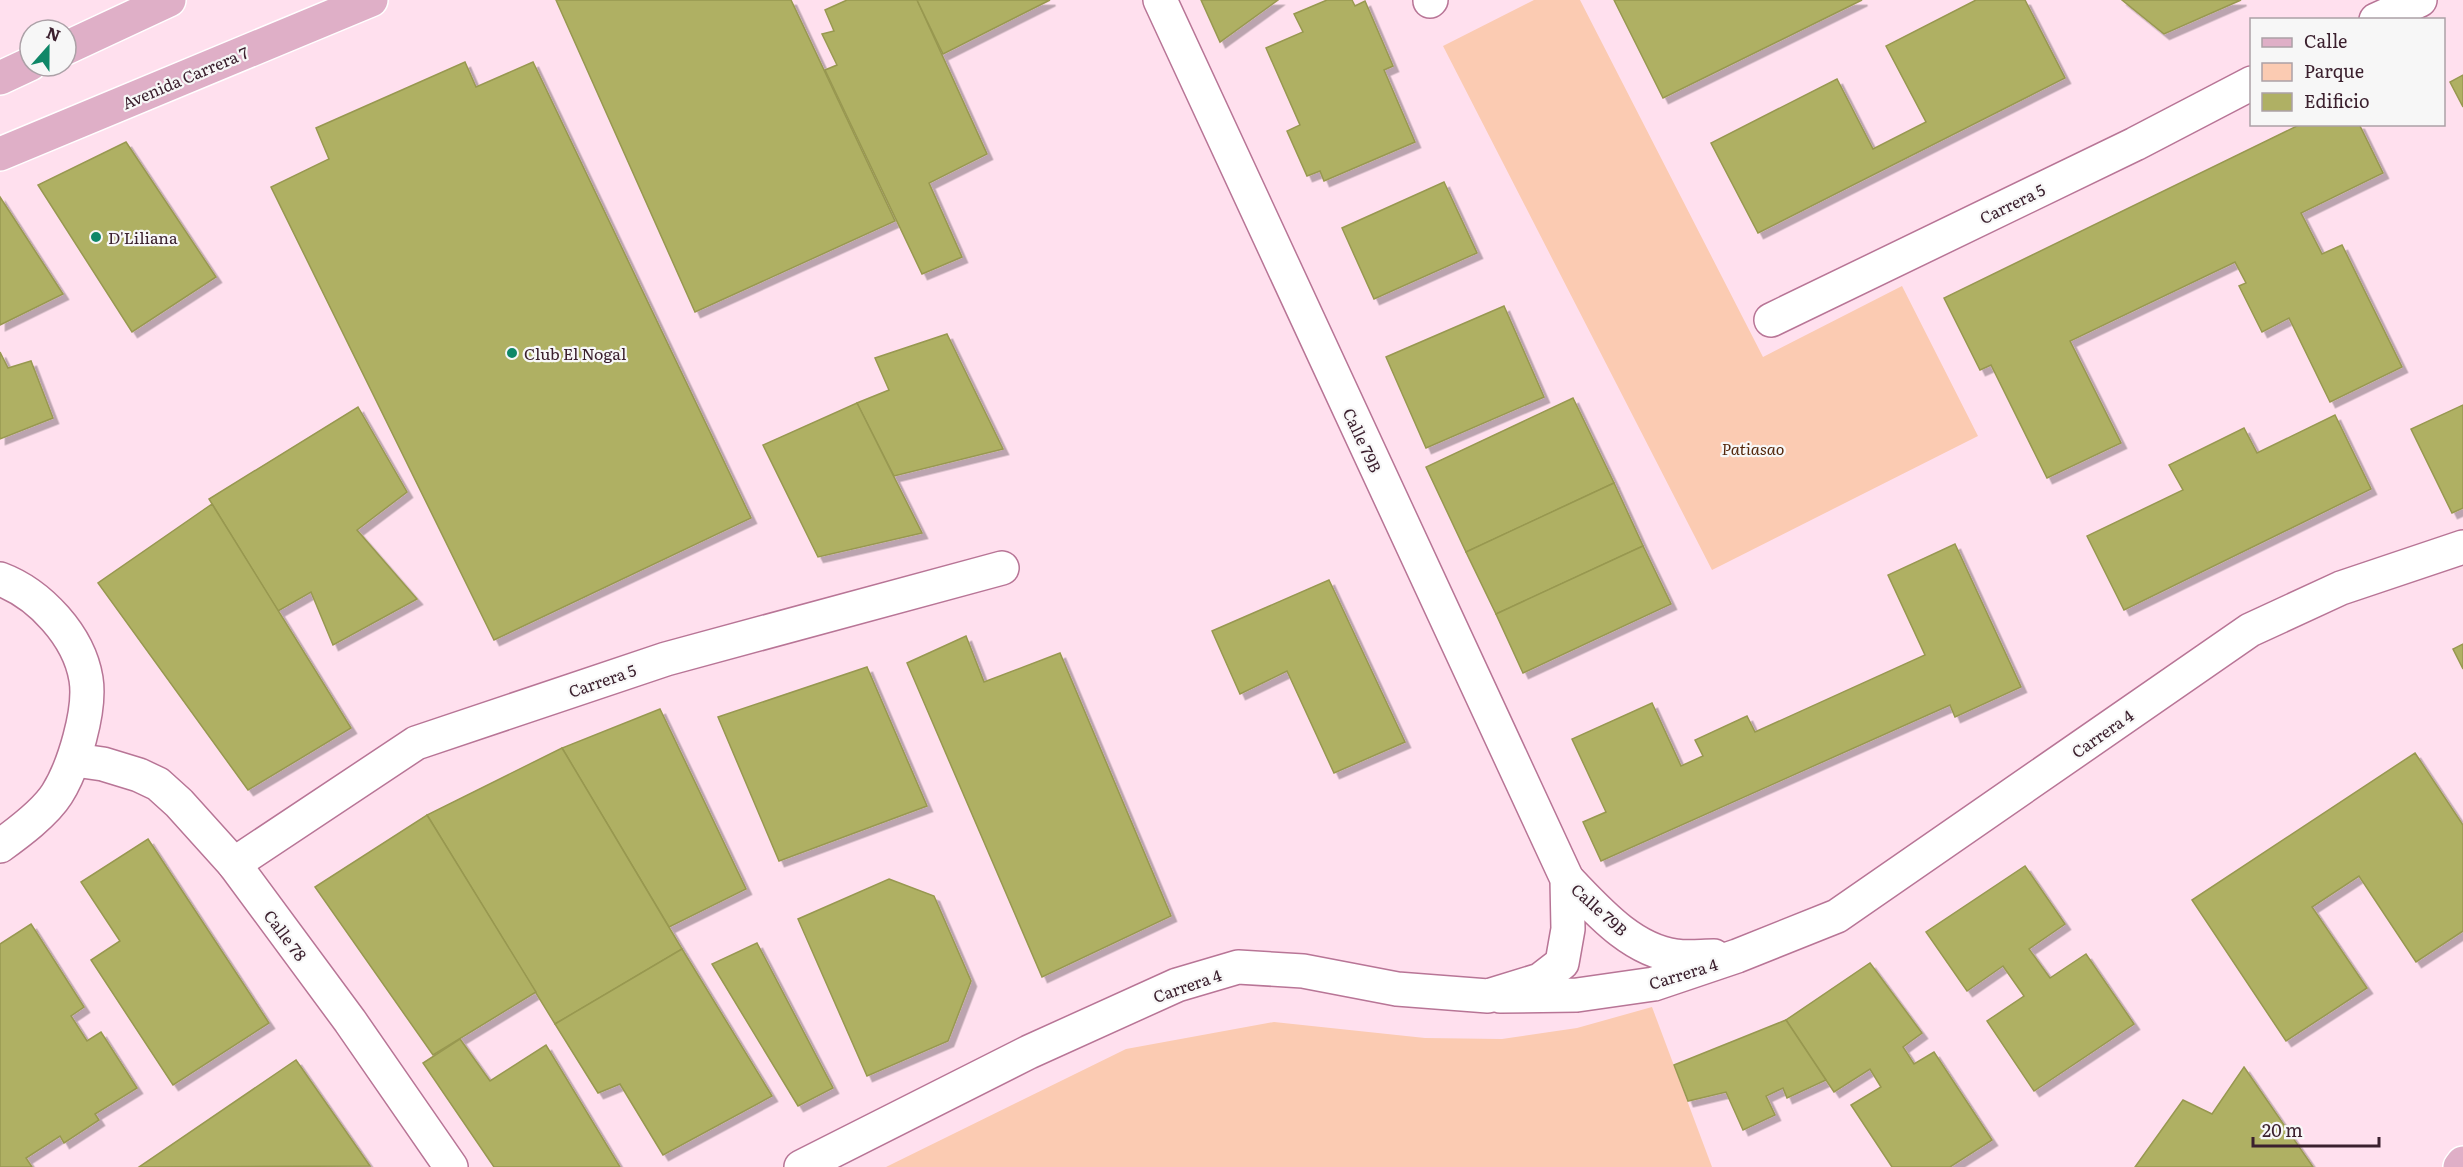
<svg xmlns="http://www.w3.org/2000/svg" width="2463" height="1167" font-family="Literata,serif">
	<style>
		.green { fill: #fbcbb2 }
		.building { fill: #afb064; stroke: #989850; stroke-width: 1.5; filter: url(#shadow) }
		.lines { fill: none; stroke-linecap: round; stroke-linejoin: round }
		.minor-casing { stroke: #b87596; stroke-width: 36 }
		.tertiary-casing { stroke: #b87596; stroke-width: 36 }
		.primary-casing { stroke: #fff; stroke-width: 36 }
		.minor { stroke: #fff; stroke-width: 33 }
		.tertiary { stroke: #fff; stroke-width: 33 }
		.primary { stroke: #dfafc7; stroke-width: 33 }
		.poi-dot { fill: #0f8768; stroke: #f7f7f7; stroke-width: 2 }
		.labels { text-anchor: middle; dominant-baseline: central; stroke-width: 4.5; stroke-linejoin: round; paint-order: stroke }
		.street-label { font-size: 16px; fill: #3b202e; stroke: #f7f7f7 }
		.poi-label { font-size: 16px; fill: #3b202e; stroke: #f7f7f7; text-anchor: start }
		.park-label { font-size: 16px; font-style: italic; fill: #54270b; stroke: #f7f7f7 }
	</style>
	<defs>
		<filter id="shadow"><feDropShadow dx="5.5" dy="5.5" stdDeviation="0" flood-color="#0004"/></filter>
	</defs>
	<rect width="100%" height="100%" fill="#ffe0ee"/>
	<!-- green -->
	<g class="green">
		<polygon points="1534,0 1580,0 1763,357 1902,286 1978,436 1712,570 1443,46"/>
		<polygon points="1652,1007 1712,1167 886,1167 1126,1049 1274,1022 1425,1038 1502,1039 1577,1028"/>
	</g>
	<!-- building -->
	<g class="building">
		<polygon points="556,0 791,0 895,221 695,312"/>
		<polygon points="847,0 917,0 987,154 929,183 962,257 922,274 825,70 837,65 822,34 834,31 825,10"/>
		<polygon points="917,0 1050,0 943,54"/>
		<polygon points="1201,0 1278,0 1220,42"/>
		<polygon points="1327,0 1352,0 1355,6 1365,1 1393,66 1384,70 1415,142 1324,181 1320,171 1307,176 1287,131 1300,125 1266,48 1303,32 1294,14"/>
		<polygon points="1614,0 1862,0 1663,98"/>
		<polygon points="1976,0 2025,0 2065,78 1758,233 1711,143 1837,79 1873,149 1926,122 1886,46"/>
		<polygon points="2122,0 2241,0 2164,34"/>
		<polygon points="465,62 476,87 533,62 751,518 494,640 271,187 329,159 316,128"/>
		<polygon points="2463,75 2463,107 2450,82"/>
		<polygon points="2301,124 2359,124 2383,173 2301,213 2322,254 2342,245 2402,367 2330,402 2289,318 2262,332 2239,286 2246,283 2235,262 2070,341 2121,443 2047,478 1991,365 1980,370 1944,298"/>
		<polygon points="126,142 216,277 132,332 38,185"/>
		<polygon points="1444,182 1477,253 1374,299 1342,228"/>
		<polygon points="0,197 63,294 0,325"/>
		<polygon points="1504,306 1544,397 1426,448 1386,357"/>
		<polygon points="947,334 1003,449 894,476 857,403 889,390 875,358"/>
		<polygon points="0,352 8,368 31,361 53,418 0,439"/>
		<polygon points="1573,398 1614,483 1466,552 1426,467"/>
		<polygon points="857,403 922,533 818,557 763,445"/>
		<polygon points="2463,405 2463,508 2452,513 2411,429"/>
		<polygon points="358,407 407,492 357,530 417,599 333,645 311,592 278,611 209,499"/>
		<polygon points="2335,415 2371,489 2124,610 2087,536 2183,490 2169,465 2244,428 2257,453"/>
		<polygon points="1614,483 1643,546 1496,614 1466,552"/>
		<polygon points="212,504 351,728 248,790 98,583"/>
		<polygon points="1955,544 2021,687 1955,717 1950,705 1601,861 1583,822 1606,812 1572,739 1652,703 1681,766 1703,756 1695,740 1747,716 1755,732 1925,655 1888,575"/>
		<polygon points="1643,546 1671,604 1523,673 1496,614"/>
		<polygon points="1329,580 1405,742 1334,773 1287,671 1240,694 1212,631"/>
		<polygon points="966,636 984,682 1060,653 1171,916 1042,977 907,663"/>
		<polygon points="2463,644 2463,669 2453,649"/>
		<polygon points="867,667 927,806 779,861 718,717"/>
		<polygon points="660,709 746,889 669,927 562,748"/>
		<polygon points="562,748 682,949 555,1024 427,815"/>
		<polygon points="2415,753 2463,825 2463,931 2416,962 2359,876 2312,907 2367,988 2286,1041 2192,900"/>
		<polygon points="427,815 536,992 433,1055 315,887"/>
		<polygon points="148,839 269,1023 173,1085 91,960 120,941 81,882"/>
		<polygon points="2025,866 2065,924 2029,949 2050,978 2086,954 2134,1024 2034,1091 1987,1021 2024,996 2003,966 1967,991 1926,932"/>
		<polygon points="889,879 934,896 971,981 948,1041 867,1076 798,919"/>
		<polygon points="31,924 84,1007 71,1016 87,1041 101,1032 137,1088 95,1114 99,1120 64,1143 60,1136 26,1158 32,1167 0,1167 0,944"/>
		<polygon points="757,943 833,1088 798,1106 712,964"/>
		<polygon points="682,949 772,1096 663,1155 620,1084 598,1093 555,1024"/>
		<polygon points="1870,963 1922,1033 1903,1047 1914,1064 1934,1052 1992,1140 1950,1167 1892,1167 1851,1105 1881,1087 1870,1069 1834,1092 1786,1020"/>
		<polygon points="1786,1020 1826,1080 1787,1098 1783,1088 1766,1096 1775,1115 1743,1130 1726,1092 1688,1101 1674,1065"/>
		<polygon points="460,1039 490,1081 546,1045 620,1167 494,1167 423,1063"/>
		<polygon points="296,1060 370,1166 139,1167"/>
		<polygon points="2244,1067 2313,1167 2135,1167 2183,1100 2212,1114"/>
	</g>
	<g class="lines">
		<defs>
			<g id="minor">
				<polyline points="1430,1 1431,0"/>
				<polyline points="2376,20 2420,0"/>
				<polyline points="1771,320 2135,144 2252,83"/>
				<polyline points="75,760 103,764 139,775 158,784 179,803 234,864 350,1021 451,1167"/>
				<polyline points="234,864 416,743 666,659 1002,568"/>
				<path d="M1567,879C1597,910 1631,950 1676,956C1688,958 1702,956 1714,956"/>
				<polyline points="1500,996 1577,995 1654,984 1737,956 1837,916 2250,630 2341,588 2463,547"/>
			</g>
			<g id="tertiary">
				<path d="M0,579C40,594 79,636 86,679C91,710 74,767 57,794C45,813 18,833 0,846"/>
				<polyline points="801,1167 1029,1052 1177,985 1238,967 1303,971 1397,989 1488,996 1540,980 1562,963 1568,929 1567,879 1160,0"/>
			</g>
			<g id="primary">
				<polyline points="66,48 169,0"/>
				<polyline points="0,78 30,64"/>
				<polyline points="0,154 371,0"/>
				<polyline points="2460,1167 2463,1163"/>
			</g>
		</defs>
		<!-- minor casing -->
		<use href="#minor" class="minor-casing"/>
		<!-- tertiary casing -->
		<use href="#tertiary" class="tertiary-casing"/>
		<!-- primary casing -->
		<use href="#primary" class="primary-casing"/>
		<!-- minor -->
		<use href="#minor" class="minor"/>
		<!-- tertiary -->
		<use href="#tertiary" class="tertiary"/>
		<!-- primary -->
		<use href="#primary" class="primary"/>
	</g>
	<!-- markers -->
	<g class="poi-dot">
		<circle cx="96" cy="237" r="6"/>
		<circle cx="512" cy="353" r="6"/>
	</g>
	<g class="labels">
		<!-- street labels -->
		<g class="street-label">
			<text transform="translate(185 77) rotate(-23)">Avenida Carrera 7</text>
			<text transform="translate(2012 203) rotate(-26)">Carrera 5</text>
			<text transform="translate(1363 440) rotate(65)">Calle 79B</text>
			<text transform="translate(602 680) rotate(-19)">Carrera 5</text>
			<text transform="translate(2102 733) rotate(-35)">Carrera 4</text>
			<text transform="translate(1600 909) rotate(42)">Calle 79B</text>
			<text transform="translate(286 935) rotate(53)">Calle 78</text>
			<text transform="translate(1683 973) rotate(-17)">Carrera 4</text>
			<text transform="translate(1187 985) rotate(-19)">Carrera 4</text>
		</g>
		<!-- poi labels -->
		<g class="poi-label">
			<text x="108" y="237">D'Liliana</text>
			<text x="524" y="353">Club El Nogal</text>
		</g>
		<!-- park labels -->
		<g class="park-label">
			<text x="1753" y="448">Patiasao</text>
		</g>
	</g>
	<!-- legend -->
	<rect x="2250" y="18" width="195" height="108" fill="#f7f7f7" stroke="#aca1a7" stroke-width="1.5"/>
	<rect x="2262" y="38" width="30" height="9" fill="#dfafc7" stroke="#aca1a7" stroke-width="1.5"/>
	<text x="2304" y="48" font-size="18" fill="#3b202e">Calle</text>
	<rect x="2262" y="63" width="30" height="18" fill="#fbcbb2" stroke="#aca1a7" stroke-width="1.5"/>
	<text x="2304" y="78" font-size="18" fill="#3b202e">Parque</text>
	<rect x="2262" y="93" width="30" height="18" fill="#afb064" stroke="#aca1a7" stroke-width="1.5"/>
	<text x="2304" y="108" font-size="18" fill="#3b202e">Edificio</text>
	<!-- north arrow -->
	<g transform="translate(48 48) rotate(21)"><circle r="28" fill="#f7f7f7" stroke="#aca1a7" stroke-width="1.5"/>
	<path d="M0-4.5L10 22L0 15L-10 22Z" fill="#0f8768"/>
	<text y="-9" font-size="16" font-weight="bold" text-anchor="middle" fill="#3b202e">N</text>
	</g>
	<!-- scale -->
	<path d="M2253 1137v9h126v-9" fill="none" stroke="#3b202e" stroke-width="3"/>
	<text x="2262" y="1137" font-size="18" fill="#3b202e" stroke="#f7f7f7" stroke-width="4.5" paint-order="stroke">20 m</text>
</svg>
